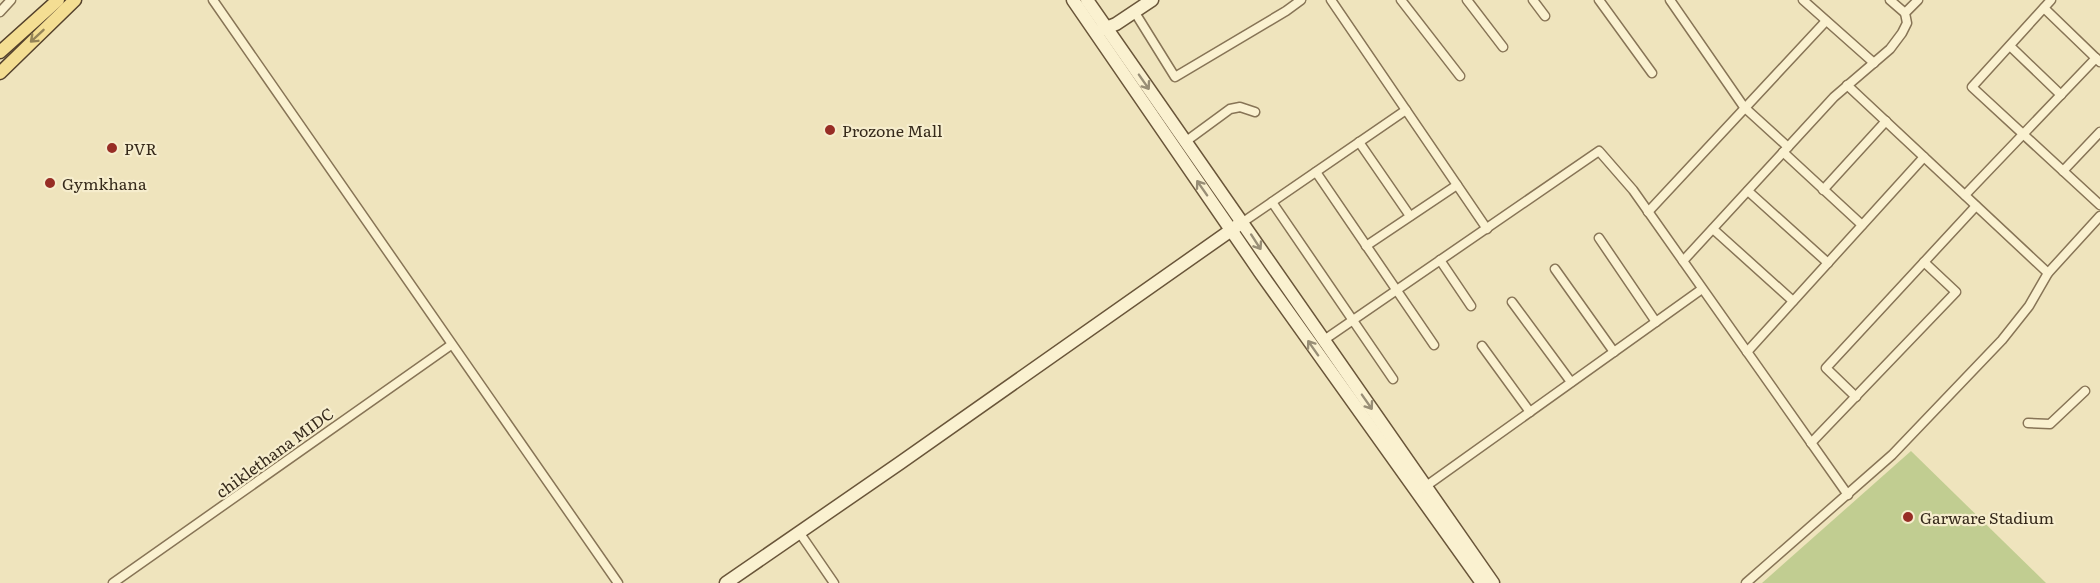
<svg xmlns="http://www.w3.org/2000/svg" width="2100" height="583" font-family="Literata,serif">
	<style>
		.green { fill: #c1cd91 }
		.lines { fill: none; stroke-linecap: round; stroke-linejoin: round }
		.street-casing { stroke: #877456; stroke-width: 11 }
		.secondary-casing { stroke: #695539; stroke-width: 15 }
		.primary-casing { stroke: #54412b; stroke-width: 15 }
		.street { stroke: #faf1d0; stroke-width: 8 }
		.secondary { stroke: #faf1d0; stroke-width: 12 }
		.primary { stroke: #f4de93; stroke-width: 12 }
		.oneway { stroke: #958457 }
		.oneway2 { stroke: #988e76 }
		.poi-dot { fill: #972d25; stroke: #f6edcd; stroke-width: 2 }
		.labels { text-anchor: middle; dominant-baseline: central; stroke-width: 4.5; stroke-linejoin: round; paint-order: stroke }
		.poi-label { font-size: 16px; fill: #362a1b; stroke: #f6edcd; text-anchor: start }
		.street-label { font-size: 16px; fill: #362a1b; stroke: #f6edcd }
	</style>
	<rect width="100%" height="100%" fill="#efe4bd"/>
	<!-- green -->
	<polygon class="green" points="1911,451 2046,583 1762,583"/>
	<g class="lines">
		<defs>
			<g id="street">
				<polyline points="213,0 618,583"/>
				<polyline points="1331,0 1487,229"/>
				<polyline points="1401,0 1460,76"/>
				<polyline points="1467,0 1503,47"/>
				<polyline points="1533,0 1545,16"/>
				<polyline points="1599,0 1652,73"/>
				<polyline points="1670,0 1744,107 1788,147"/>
				<polyline points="1803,0 1874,63"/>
				<polyline points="1890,0 1905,13"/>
				<polyline points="2051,0 1972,87 2100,205"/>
				<polyline points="2044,8 2100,62"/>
				<polyline points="1134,11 1175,77 1286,11 1301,0"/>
				<polyline points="0,12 11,0"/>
				<polyline points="2010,46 2061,95"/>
				<polyline points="1847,85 2048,273"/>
				<polyline points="1185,142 1230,109 1240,107 1255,112"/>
				<polyline points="1359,142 1410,216"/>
				<polyline points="1783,152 1862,225"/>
				<polyline points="2063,171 2100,132"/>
				<polyline points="1316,172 1434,345"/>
				<polyline points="1823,190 1886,121"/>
				<polyline points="1748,191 1828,263"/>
				<polyline points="1965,195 2096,58"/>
				<polyline points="1272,202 1393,379"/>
				<polyline points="1648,212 1826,21"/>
				<polyline points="1243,222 1406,110"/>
				<polyline points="1713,229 1793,301"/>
				<polyline points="1599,238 1656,322"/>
				<polyline points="1366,246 1457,185"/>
				<polyline points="1440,260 1471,306"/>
				<polyline points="1683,261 1834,97 1890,49 1902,33 1907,23 1905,13 1918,0"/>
				<polyline points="1555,269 1614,352"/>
				<polyline points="1512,302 1571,382"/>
				<polyline points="1324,340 1599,151 1633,190 1848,495"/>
				<polyline points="1482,346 1530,412"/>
				<polyline points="1747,352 1924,157"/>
				<polyline points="1856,397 1826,368 1976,206"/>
				<polyline points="2028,423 2050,424 2085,391"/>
				<polyline points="1811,443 1956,292 1924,262"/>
				<polyline points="1422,489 1702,289"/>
				<polyline points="799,532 834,583"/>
				<polyline points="113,583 451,345"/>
				<polyline points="1746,583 1892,455 2002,340 2029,306 2048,273 2100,216"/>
			</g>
			<g id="secondary">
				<polyline points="1073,0 1262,275 1482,583"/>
				<polyline points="1087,0 1493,583"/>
				<polyline points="1101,30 1116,24 1152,0"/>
				<polyline points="726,583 900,463 1237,226"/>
			</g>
			<g id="primary">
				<polyline points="0,52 58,0"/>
				<polyline points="0,73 75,0"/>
			</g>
		</defs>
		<!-- street casing -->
		<use href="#street" class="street-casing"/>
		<!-- secondary casing -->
		<use href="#secondary" class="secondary-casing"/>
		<!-- primary casing -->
		<use href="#primary" class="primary-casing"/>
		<!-- street -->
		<use href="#street" class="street"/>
		<!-- secondary -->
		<use href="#secondary" class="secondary"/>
		<!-- primary -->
		<use href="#primary" class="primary"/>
	</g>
	<!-- one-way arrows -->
	<defs><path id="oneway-shaft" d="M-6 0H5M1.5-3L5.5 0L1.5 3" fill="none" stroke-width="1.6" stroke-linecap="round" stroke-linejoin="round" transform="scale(1.5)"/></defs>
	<use class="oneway" href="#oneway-shaft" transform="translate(37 36) rotate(137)"/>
	<g class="oneway2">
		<use href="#oneway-shaft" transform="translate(1144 82) rotate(55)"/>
		<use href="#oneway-shaft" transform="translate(1202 188) rotate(-125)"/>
		<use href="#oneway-shaft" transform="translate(1256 242) rotate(57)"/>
		<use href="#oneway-shaft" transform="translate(1313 348) rotate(-125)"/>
		<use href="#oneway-shaft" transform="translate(1367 402) rotate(55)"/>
	</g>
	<!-- markers -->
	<g class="poi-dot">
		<circle cx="830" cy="130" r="6"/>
		<circle cx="112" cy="148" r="6"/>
		<circle cx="50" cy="183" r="6"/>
		<circle cx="1908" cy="517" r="6"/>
	</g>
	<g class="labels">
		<!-- poi labels -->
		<g class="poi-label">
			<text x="842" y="130">Prozone Mall</text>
			<text x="124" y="148">PVR</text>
			<text x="62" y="183">Gymkhana</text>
			<text x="1920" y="517">Garware Stadium</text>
		</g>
		<!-- street labels -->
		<g class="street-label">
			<text transform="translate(274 452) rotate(-36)">chiklethana MIDC</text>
		</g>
	</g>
</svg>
